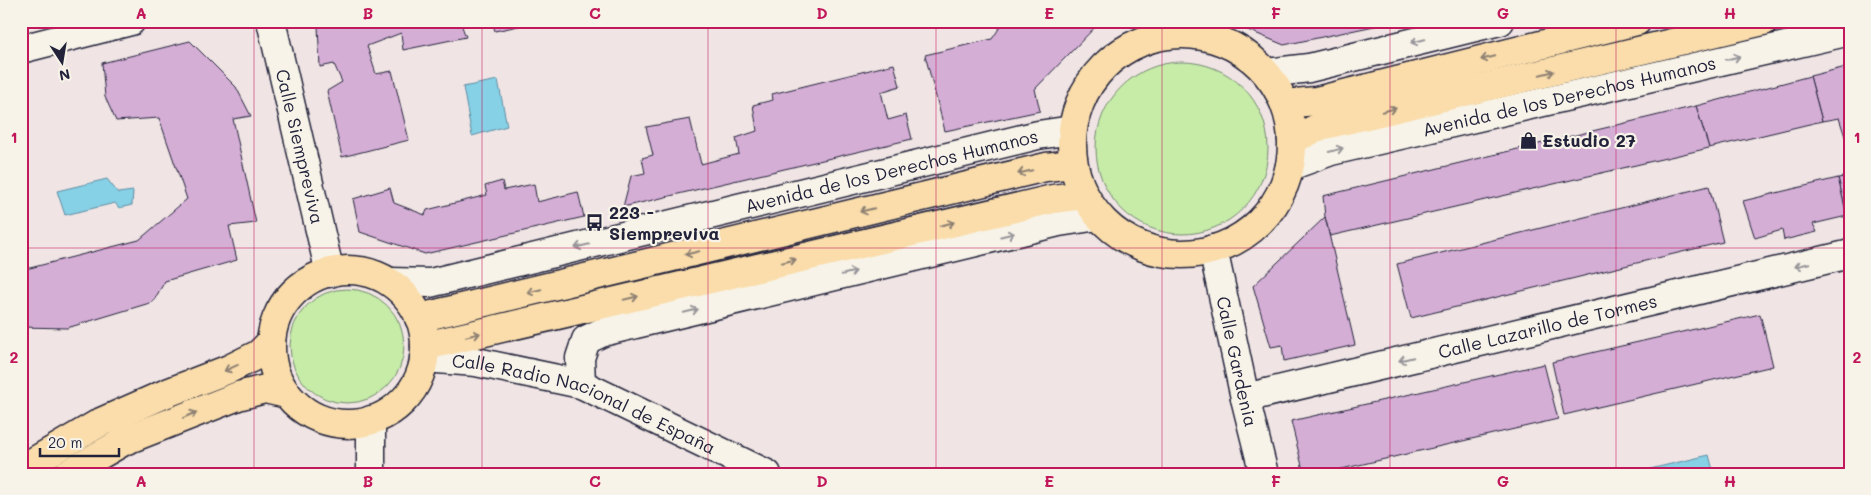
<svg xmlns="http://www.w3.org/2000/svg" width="1871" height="495" font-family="Mali,sans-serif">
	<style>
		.green { fill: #c6eca7; stroke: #748771 }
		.water { fill: #86d1e6; stroke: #5e8ba2 }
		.building { fill: #d5aed6; stroke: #22223b }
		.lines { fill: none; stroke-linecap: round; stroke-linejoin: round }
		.minor-casing { stroke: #22223b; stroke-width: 31 }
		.major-casing { stroke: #22223b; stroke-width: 31 }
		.minor { stroke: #f7f3e8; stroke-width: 28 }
		.major { stroke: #faddab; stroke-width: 28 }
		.oneway { stroke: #97959a }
		.oneway2 { stroke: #8e8073 }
		.grid { fill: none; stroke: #c2185b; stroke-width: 1; stroke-opacity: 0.55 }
		.labels { text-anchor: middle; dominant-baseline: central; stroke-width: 4.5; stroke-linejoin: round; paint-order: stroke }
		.street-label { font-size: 18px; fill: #22223b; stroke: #f7f3e8 }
		.poi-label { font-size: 18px; font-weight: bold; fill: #22223b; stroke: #f7f3e8; text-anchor: start }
		.neatline { fill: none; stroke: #c2185b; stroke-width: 2 }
		.grid-label { font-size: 16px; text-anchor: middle; font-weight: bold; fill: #c2185b }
	</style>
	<rect width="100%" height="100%" fill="#f0e5e4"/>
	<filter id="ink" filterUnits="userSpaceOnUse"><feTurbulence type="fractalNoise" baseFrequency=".02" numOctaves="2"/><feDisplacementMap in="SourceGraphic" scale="10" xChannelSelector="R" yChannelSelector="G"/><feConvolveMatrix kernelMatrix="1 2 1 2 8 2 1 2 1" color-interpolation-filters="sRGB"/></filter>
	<g filter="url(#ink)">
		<!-- green -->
		<g class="green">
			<circle cx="1182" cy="148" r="86"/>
			<circle cx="347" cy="346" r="57"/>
		</g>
		<!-- water -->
		<g class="water">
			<polygon points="498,80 507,126 472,136 463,87"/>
			<polygon points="107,179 118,193 133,191 132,205 119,208 115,203 65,215 57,191"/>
			<polygon points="1709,455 1714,474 1652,474 1650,469"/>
		</g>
		<!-- building -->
		<g class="building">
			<polygon points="321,21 469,21 461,24 466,37 403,50 401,33 367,46 376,74 392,71 409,140 342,157 327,91 342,82 334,64 320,67 318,26"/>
			<polygon points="492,21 542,21 495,31"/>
			<polygon points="1004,21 1101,21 1035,89 1040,111 945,131 925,55 992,39"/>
			<polygon points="1226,21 1398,21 1284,45"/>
			<polygon points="190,41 236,87 251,116 233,119 256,223 229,226 237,260 165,281 153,302 67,328 21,327 21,268 30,268 139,240 187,199 159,118 116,121 105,97 102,63"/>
			<polygon points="894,64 900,86 881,92 888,120 906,115 912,139 623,207 631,176 645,173 642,158 653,155 646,127 690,119 701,164 739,154 736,138 757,131 753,105 773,100 772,94"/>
			<polygon points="1850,66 1850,145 1848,146 1839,118 1822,121 1810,76"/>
			<polygon points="1810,76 1822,121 1709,148 1696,106"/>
			<polygon points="1696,106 1709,148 1330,236 1325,217 1323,196"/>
			<polygon points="1850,176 1850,224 1849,224 1838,178"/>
			<polygon points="1838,178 1847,216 1813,224 1817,232 1784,240 1782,230 1755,238 1743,201"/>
			<polygon points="502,181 504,190 534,184 537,202 578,192 584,217 425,254 360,232 353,199 390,188 394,203 425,215 427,210 487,195 485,186"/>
			<polygon points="1709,186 1723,242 1411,318 1397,264"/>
			<polygon points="1325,217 1355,345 1284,361 1282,345 1271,347 1253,286"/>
			<polygon points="1760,314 1773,366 1564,415 1552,362"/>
			<polygon points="1544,364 1558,419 1320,474 1304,474 1291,421"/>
		</g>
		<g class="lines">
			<defs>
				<g id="minor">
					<path id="s1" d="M271,21L330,273"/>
					<polyline points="1156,21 1159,35"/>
					<polyline points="21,49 131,21"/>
					<polyline points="1267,73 1309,68 1500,21"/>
					<path id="s2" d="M1290,166L1331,151L1850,31"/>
					<path id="s3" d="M1213,249L1245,398L1264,474"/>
					<path id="s4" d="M390,282L430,283L1038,135L1072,130"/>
					<path id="s5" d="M424,358L476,362L581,384L767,474"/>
					<polyline points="581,384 580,358 586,340 603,332 1059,222 1098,216"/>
					<path id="s6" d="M1245,398L1850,254"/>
					<polyline points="371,420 371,474"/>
				</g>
				<g id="major">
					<circle cx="1182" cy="144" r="110"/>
					<polyline points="1285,104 1316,101 1637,21"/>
					<polyline points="1292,140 1321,126 1764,21"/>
					<circle cx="348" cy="347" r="77"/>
					<polyline points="419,318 1046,167 1073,164"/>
					<polyline points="425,346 1053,199 1084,195"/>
					<polyline points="21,469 101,422 167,393 229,369 259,354 271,342"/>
					<polyline points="67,474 124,441 238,396 265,389 287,394"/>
				</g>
			</defs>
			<!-- minor casing -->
			<use href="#minor" class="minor-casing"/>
			<!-- major casing -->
			<use href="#major" class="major-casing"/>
			<!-- minor -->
			<use href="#minor" class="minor"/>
			<!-- major -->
			<use href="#major" class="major"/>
		</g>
		<!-- one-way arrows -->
		<defs><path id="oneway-shaft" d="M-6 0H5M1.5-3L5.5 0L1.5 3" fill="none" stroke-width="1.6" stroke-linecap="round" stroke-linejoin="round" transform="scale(1.25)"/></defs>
		<g class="oneway">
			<use href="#oneway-shaft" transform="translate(1418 41) rotate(166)"/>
			<use href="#oneway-shaft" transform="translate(1733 58) rotate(-13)"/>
			<use href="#oneway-shaft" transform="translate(1336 150) rotate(-15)"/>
			<use href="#oneway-shaft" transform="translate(1007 235) rotate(-14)"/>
			<use href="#oneway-shaft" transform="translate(582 246) rotate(166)"/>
			<use href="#oneway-shaft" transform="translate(1802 265) rotate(167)"/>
			<use href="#oneway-shaft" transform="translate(849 273) rotate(-14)"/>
			<use href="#oneway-shaft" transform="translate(691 311) rotate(-14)"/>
			<use href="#oneway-shaft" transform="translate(1406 359) rotate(167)"/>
		</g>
		<g class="oneway2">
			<use href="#oneway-shaft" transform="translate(1488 58) rotate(166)"/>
			<use href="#oneway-shaft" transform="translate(1547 73) rotate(-13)"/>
			<use href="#oneway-shaft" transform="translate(1389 110) rotate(-13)"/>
			<use href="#oneway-shaft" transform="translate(1025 172) rotate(166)"/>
			<use href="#oneway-shaft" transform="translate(867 210) rotate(166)"/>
			<use href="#oneway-shaft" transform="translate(947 224) rotate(-13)"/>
			<use href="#oneway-shaft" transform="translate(692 253) rotate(166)"/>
			<use href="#oneway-shaft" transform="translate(789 261) rotate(-13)"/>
			<use href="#oneway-shaft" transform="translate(534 291) rotate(167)"/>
			<use href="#oneway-shaft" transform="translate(631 298) rotate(-13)"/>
			<use href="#oneway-shaft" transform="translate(473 335) rotate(-13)"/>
			<use href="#oneway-shaft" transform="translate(231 368) rotate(156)"/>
			<use href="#oneway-shaft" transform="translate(190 415) rotate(-22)"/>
		</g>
	</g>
	<!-- grid -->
	<path class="grid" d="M254,21V474M482,21V474M708,21V474M936,21V474M1162,21V474M1390,21V474M1616,21V474M21,248H1850"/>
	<!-- icons -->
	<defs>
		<symbol id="shop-bare" viewBox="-9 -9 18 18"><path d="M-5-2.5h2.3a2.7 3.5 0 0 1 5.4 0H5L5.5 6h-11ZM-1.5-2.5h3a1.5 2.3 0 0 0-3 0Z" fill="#22223b" stroke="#f7f3e8" stroke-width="2.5" paint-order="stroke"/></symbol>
		<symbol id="bus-bare" viewBox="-9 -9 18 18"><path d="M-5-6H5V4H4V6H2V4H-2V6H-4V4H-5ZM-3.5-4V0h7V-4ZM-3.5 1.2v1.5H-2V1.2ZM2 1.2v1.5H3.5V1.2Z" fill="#22223b" stroke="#f7f3e8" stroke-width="2.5" paint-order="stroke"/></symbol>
	</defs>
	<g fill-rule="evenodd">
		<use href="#shop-bare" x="1516" y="128" width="25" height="25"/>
		<use href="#bus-bare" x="582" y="210" width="25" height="25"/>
	</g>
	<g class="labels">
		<!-- street labels -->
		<g class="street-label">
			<text stroke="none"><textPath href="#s2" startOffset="288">Avenida de los Derechos Humanos</textPath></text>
			<text stroke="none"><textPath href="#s1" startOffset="129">Calle Siempreviva</textPath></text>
			<text stroke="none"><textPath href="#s4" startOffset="515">Avenida de los Derechos Humanos</textPath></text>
			<text stroke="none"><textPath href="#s6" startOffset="311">Calle Lazarillo de Tormes</textPath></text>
			<text stroke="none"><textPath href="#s3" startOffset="115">Calle Gardenia</textPath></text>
			<text stroke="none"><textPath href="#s5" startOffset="168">Calle Radio Nacional de España</textPath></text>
		</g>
		<!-- poi labels -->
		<g class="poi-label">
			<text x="1542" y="140">Estudio 27</text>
			<text x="609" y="212">223 -<tspan x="609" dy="21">Siempreviva</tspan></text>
		</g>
	</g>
	<!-- margin -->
	<rect width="1871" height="495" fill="none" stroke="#f7f3e8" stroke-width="55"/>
	<!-- north arrow -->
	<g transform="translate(62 62) rotate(168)" stroke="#f7f3e8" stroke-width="4" paint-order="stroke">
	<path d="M0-4L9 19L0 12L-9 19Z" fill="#22223b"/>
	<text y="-8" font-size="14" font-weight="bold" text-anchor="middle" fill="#22223b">N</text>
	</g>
	<!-- scale -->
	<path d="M40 448v8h79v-8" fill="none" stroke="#22223b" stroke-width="2.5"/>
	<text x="48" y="448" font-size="15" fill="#22223b" stroke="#f7f3e8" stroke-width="4" paint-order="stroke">20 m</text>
	<rect x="28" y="28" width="1816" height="440" class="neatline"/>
	<g class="grid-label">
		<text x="141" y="19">A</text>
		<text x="368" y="19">B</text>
		<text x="595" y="19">C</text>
		<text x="822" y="19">D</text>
		<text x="1049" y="19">E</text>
		<text x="1276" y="19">F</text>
		<text x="1503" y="19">G</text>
		<text x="1730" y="19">H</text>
		<text x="14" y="143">1</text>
		<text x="1857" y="143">1</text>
		<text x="14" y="363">2</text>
		<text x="1857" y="363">2</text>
		<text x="141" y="487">A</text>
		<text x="368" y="487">B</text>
		<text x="595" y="487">C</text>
		<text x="822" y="487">D</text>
		<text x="1049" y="487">E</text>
		<text x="1276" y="487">F</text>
		<text x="1503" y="487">G</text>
		<text x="1730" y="487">H</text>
	</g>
</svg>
